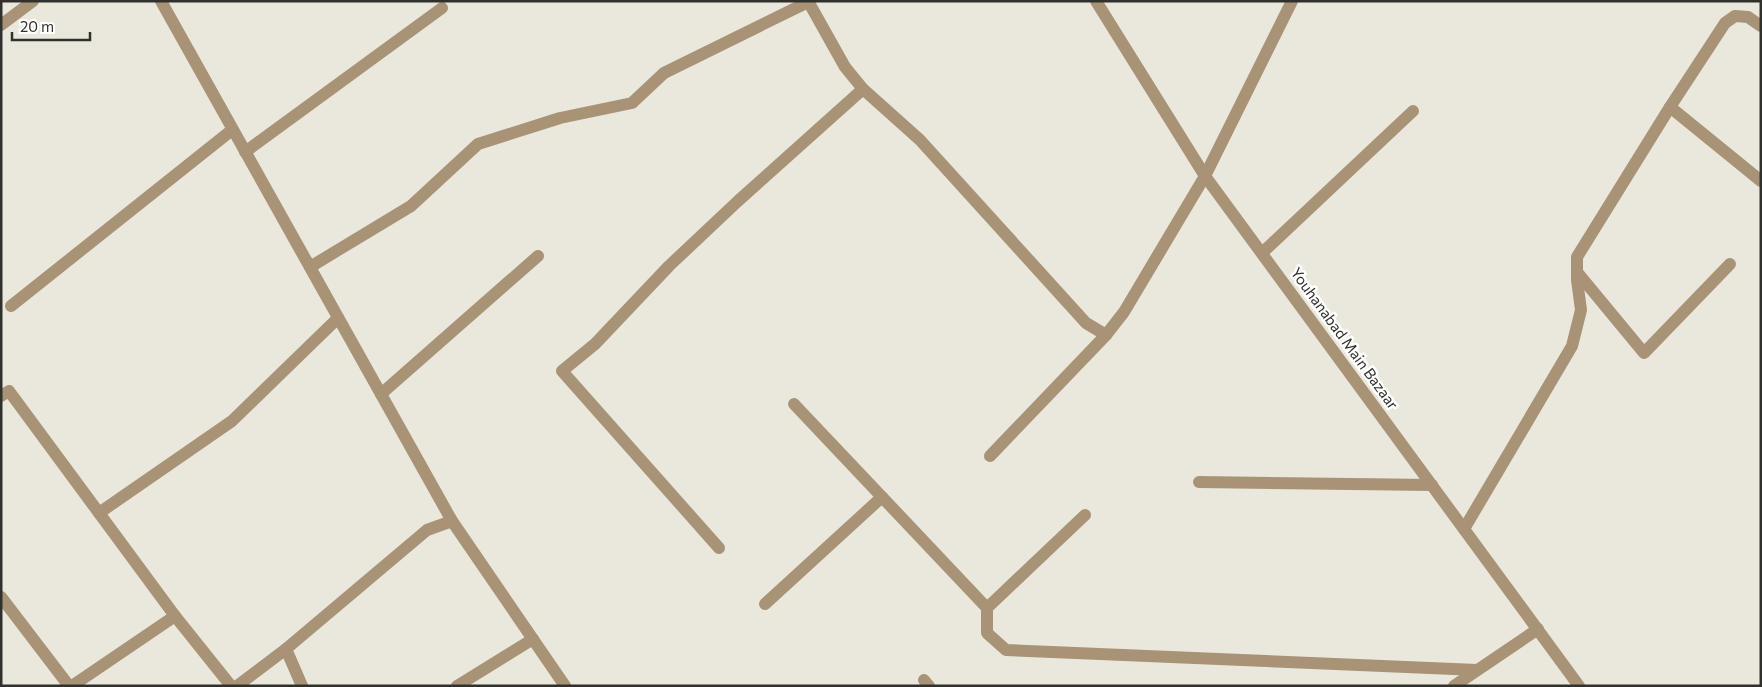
<svg xmlns="http://www.w3.org/2000/svg" width="1762" height="687" font-family="Commissioner,sans-serif">
	<style>
		.lines { fill: none; stroke-linecap: round; stroke-linejoin: round }
		.street { stroke: #a99377; stroke-width: 12 }
		.labels { text-anchor: middle; dominant-baseline: central; stroke-width: 5; stroke-linejoin: round; paint-order: stroke }
		.street-label { font-size: 15px; fill: #30302c; stroke: #fff }
	</style>
	<rect width="100%" height="100%" fill="#eae8dd"/>
	<g class="lines">
		<!-- street -->
		<g class="street">
			<polyline points="161,1 452,521 565,686"/>
			<polyline points="808,1 845,67 863,89 920,140 1086,323 1106,335 1124,312 1205,176 1292,1"/>
			<polyline points="1096,1 1205,176 1579,686"/>
			<polyline points="1,25 33,1"/>
			<polyline points="1670,107 1761,181"/>
			<polyline points="245,152 442,8"/>
			<polyline points="1262,253 1413,111"/>
			<polyline points="310,267 411,206 478,144 560,118 632,103 664,73 808,2"/>
			<polyline points="1577,272 1644,353 1730,264"/>
			<polyline points="11,306 232,130"/>
			<polyline points="381,394 538,256"/>
			<polyline points="1,396 9,391 175,616 231,686"/>
			<polyline points="794,404 987,608 987,633 1006,650 1477,670"/>
			<polyline points="990,456 1106,335"/>
			<polyline points="1199,482 1432,485"/>
			<polyline points="99,513 232,421 338,318"/>
			<polyline points="1464,529 1572,346 1581,310 1577,280 1577,257 1670,107 1725,23 1735,16 1748,17 1761,26"/>
			<polyline points="719,548 562,371 595,344 669,266 738,201 863,89"/>
			<polyline points="1,597 69,686"/>
			<polyline points="765,604 882,497"/>
			<polyline points="987,608 1085,515"/>
			<polyline points="286,649 427,530 452,521"/>
			<polyline points="924,680 929,686"/>
			<polyline points="72,686 175,616"/>
			<polyline points="237,686 286,649 302,686"/>
			<polyline points="457,686 533,639"/>
			<polyline points="1454,686 1538,629"/>
		</g>
	</g>
	<g class="labels">
		<!-- street labels -->
		<g class="street-label">
			<text transform="translate(1345 338) rotate(54)">Youhanabad Main Bazaar</text>
		</g>
	</g>
	<!-- border -->
	<rect width="1762" height="687" fill="none" stroke="#30302c" stroke-width="5"/>
	<!-- scale -->
	<path d="M12 32v8h78v-8" fill="none" stroke="#30302c" stroke-width="2.5"/>
	<text x="20" y="32" font-size="15" fill="#30302c" stroke="#ffffff" stroke-width="4" paint-order="stroke">20 m</text>
</svg>
